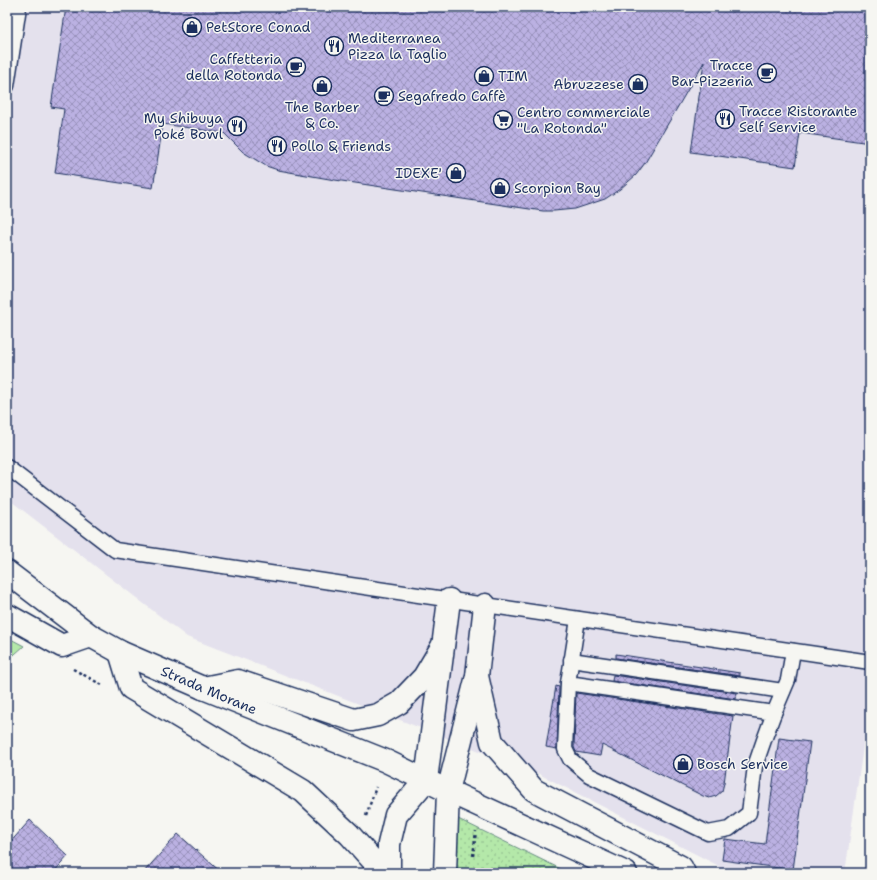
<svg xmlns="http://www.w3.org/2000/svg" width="877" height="880" font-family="'Shantell Sans',sans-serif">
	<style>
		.built { fill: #e4e1ed }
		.grass { fill: #b4e8a9; stroke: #688c84 }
		.park { fill: url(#park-dots); stroke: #688c84 }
		.building { fill: url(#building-cross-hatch); stroke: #1b2f5e }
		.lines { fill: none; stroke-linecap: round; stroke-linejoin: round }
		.lane-casing { stroke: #1b2f5e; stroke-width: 17 }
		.street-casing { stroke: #1b2f5e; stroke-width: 25 }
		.secondary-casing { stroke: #1b2f5e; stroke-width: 25 }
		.path { stroke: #1b2f5e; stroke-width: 2.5; stroke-dasharray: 3 3; stroke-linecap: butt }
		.lane { stroke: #f6f6f2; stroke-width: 14 }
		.street { stroke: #f6f6f2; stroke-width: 22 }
		.secondary { stroke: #f6f6f2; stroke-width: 22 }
		.labels { text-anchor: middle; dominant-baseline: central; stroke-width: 3; stroke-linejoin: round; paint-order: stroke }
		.poi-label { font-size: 14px; fill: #1b2f5e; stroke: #f6f6f2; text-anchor: start }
		.street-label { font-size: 14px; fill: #1b2f5e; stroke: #f6f6f2 }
	</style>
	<defs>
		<pattern id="park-dots" width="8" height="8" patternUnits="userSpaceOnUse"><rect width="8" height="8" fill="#b4e8a9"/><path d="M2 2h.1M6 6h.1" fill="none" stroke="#9ac794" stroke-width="1.8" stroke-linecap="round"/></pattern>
		<pattern id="building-cross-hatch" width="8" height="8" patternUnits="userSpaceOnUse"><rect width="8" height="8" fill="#bbb1e2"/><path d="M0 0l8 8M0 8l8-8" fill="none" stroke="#9790ba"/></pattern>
	</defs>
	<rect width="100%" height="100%" fill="#f6f6f2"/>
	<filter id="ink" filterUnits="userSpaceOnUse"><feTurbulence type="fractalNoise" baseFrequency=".025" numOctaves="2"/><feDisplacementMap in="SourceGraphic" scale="8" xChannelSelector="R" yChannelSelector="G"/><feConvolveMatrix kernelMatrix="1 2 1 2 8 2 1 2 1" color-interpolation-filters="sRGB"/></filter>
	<g filter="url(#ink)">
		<!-- built -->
		<polygon class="built" points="7,7 870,7 870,698 845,873 722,873 717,865 539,774 187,637 7,498"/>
		<!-- grass -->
		<polygon class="grass" points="7,637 24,646 7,661"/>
		<!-- park -->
		<polygon class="park" points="454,817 569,873 454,873"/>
		<!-- building -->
		<g class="building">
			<polygon points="66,7 870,7 870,143 800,133 795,167 691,152 704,62 645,163 636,175 620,189 605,199 575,209 554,211 543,211 335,180 278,170 266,166 243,152 224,133 163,124 153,188 55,173 64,109 51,107"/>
			<polygon points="616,654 740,673 740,676 616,658"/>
			<polygon points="613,675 737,693 736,699 612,681"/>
			<polygon points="556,686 559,687 557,749 546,747"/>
			<polygon points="576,693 733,716 724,783 722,791 716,796 709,798 703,796 602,745 600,756 576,752 574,747"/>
			<polygon points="779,738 810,742 793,870 722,860 725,839 765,844"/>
			<polygon points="30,820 68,856 53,873 7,873 7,846"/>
			<polygon points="178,834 222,873 143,873"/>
		</g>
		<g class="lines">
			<defs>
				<g id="lane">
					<polyline points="7,86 19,7"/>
					<polyline points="7,467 115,550 870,662"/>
					<polyline points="578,619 568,683 774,713 788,680 793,651"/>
					<polyline points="571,660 783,691"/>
					<polyline points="568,683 565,749 570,759 589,775 708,833 729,829 749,813 755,766 764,740 774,713"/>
				</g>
				<g id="street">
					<polyline points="477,676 492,742 534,790 681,867 684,873"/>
					<polyline points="203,688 238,681 354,720 378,715 399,703 424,677 443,645"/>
					<polyline points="426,780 449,600"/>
					<polyline points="448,791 477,676 485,605"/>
				</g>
				<g id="secondary">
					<polyline points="7,572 91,636 120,652 203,688 386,761 448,791 626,873"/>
					<polyline points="7,615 62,646 91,636"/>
					<polyline points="120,652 131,688 303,791 349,834 384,873"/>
					<polyline points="389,873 389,844 396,815 426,780"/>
					<polyline points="445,873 448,791"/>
				</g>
			</defs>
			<!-- lane casing -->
			<use href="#lane" class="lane-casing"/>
			<!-- street casing -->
			<use href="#street" class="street-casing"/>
			<!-- secondary casing -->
			<use href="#secondary" class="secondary-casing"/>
			<!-- path -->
			<g class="path">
				<polyline points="73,669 104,686"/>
				<polyline points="366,816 376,787"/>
				<polyline points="473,856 476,831"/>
			</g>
			<!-- lane -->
			<use href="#lane" class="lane"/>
			<!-- street -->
			<use href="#street" class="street"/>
			<!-- secondary -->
			<use href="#secondary" class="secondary"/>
		</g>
	</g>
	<!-- icons -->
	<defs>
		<symbol id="shop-ring" viewBox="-11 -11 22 22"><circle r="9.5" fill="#f6f6f2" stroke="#1b2f5e" stroke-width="1.5"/><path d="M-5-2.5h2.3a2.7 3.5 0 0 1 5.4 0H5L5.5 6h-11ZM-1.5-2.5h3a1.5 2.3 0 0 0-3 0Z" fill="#1b2f5e"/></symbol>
		<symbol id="restaurant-ring" viewBox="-11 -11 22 22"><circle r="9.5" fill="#f6f6f2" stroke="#1b2f5e" stroke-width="1.5"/><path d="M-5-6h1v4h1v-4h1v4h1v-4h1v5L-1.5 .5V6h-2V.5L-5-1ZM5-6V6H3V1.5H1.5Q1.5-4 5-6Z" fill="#1b2f5e"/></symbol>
		<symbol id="cafe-ring" viewBox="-11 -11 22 22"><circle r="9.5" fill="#f6f6f2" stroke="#1b2f5e" stroke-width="1.5"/><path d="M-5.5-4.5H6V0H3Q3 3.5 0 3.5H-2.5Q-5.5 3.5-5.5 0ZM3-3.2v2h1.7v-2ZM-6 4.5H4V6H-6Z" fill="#1b2f5e"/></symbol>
		<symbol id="supermarket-ring" viewBox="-11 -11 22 22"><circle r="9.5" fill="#f6f6f2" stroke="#1b2f5e" stroke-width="1.5"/><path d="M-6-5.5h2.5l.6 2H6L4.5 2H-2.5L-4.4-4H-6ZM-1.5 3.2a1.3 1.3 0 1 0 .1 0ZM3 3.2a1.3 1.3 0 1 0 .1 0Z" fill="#1b2f5e"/></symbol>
	</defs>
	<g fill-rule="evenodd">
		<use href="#shop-ring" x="181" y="16" width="22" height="22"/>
		<use href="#restaurant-ring" x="323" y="35" width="22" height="22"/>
		<use href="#cafe-ring" x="285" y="56" width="22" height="22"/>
		<use href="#cafe-ring" x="756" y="62" width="22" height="22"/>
		<use href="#shop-ring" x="473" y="65" width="22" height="22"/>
		<use href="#shop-ring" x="627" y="73" width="22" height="22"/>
		<use href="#shop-ring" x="311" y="75" width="22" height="22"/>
		<use href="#cafe-ring" x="373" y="85" width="22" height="22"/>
		<use href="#restaurant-ring" x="714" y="108" width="22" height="22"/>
		<use href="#supermarket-ring" x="492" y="109" width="22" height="22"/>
		<use href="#restaurant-ring" x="226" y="115" width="22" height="22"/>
		<use href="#restaurant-ring" x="266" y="135" width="22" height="22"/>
		<use href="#shop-ring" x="445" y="162" width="22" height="22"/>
		<use href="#shop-ring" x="489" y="177" width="22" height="22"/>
		<use href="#shop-ring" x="672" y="753" width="22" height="22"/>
	</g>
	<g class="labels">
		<!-- poi labels -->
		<g class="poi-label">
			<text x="206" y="27">PetStore Conad</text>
			<text x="348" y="38">Mediterranea<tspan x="348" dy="16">Pizza la Taglio</tspan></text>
			<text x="282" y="59" text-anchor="end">Caffetteria<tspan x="282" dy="16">della Rotonda</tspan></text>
			<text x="753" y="65" text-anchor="end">Tracce<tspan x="753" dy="16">Bar-Pizzeria</tspan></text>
			<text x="498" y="76">TIM</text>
			<text x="624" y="84" text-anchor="end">Abruzzese</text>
			<text x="398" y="96">Segafredo Caffè</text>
			<text x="322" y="107" text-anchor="middle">The Barber<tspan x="322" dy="16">&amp; Co.</tspan></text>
			<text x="739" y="111">Tracce Ristorante<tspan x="739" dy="16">Self Service</tspan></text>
			<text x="517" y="112">Centro commerciale<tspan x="517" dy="16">"La Rotonda"</tspan></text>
			<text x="223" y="118" text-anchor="end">My Shibuya<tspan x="223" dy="16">Poké Bowl</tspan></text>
			<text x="291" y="146">Pollo &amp; Friends</text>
			<text x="442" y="173" text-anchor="end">IDEXE'</text>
			<text x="514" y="188">Scorpion Bay</text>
			<text x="697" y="764">Bosch Service</text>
		</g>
		<!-- street labels -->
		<g class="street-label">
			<text transform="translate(209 690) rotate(23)">Strada Morane</text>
		</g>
	</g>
	<!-- margin -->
	<rect width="877" height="880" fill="none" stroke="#f6f6f2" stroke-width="24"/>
	<rect x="12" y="12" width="853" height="856" fill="none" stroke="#1b2f5e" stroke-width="1.5" filter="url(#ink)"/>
</svg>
